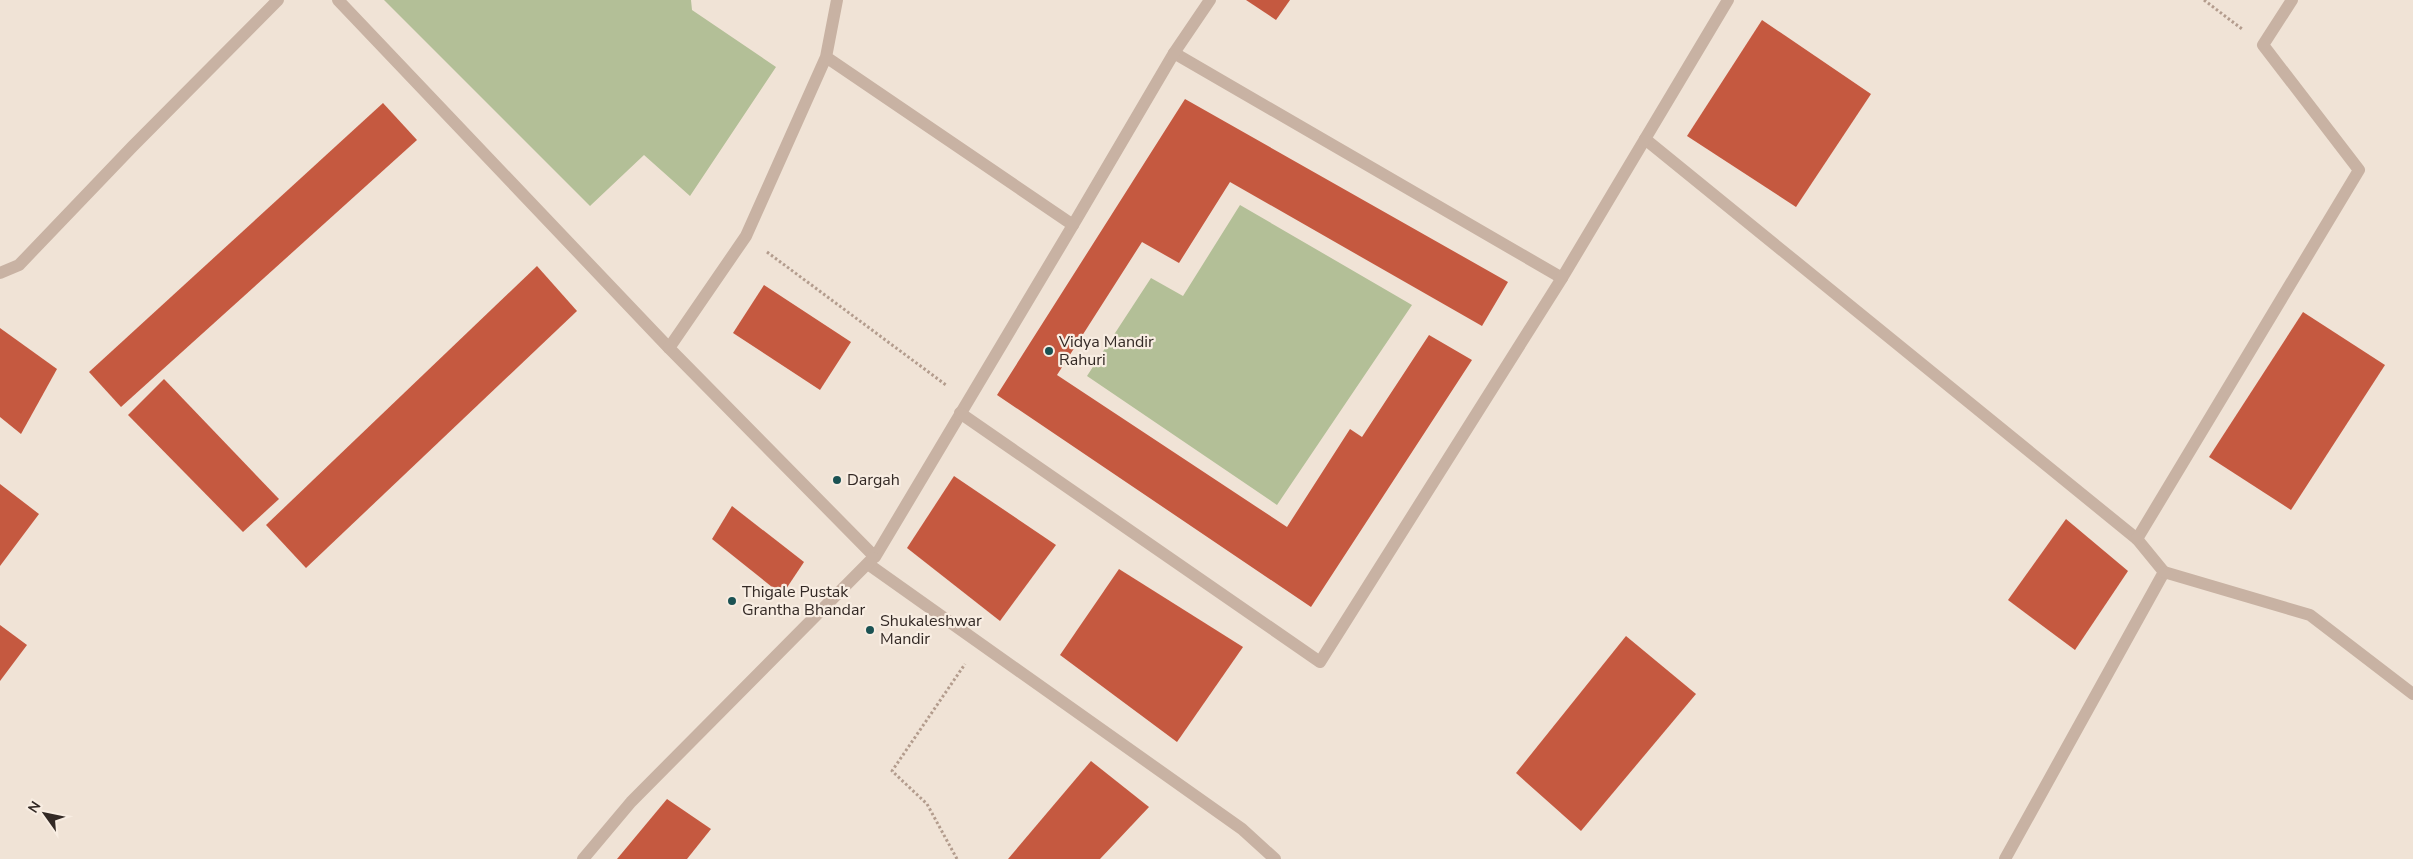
<svg xmlns="http://www.w3.org/2000/svg" width="2413" height="859" font-family="'Nunito Sans',sans-serif">
	<style>
		.green { fill: #b3bf97 }
		.building { fill: #c55940 }
		.lines { fill: none; stroke-linecap: round; stroke-linejoin: round }
		.path { stroke: #b39c8d; stroke-width: 3; stroke-dasharray: 2.5 2.5; stroke-linecap: butt }
		.minor { stroke: #c8b2a3; stroke-width: 12 }
		.poi-dot { fill: #1b5253; stroke: #f8ede2; stroke-width: 2 }
		.labels { text-anchor: middle; dominant-baseline: central; stroke-width: 4.5; stroke-linejoin: round; paint-order: stroke }
		.poi-label { font-size: 16px; fill: #332925; stroke: #f8ede2; text-anchor: start }
	</style>
	<rect width="100%" height="100%" fill="#f0e3d6"/>
	<!-- green -->
	<g class="green">
		<polygon points="384,0 691,0 692,10 776,67 690,196 644,155 590,206"/>
		<polygon points="1240,205 1412,305 1277,505 1087,376 1151,278 1183,296"/>
	</g>
	<!-- building -->
	<g class="building">
		<polygon points="1246,0 1290,0 1276,20"/>
		<polygon points="1762,20 1871,94 1796,207 1687,136"/>
		<polygon points="1185,99 1508,282 1482,326 1230,182 1179,263 1142,242 1057,375 1287,527 1350,429 1362,437 1429,335 1472,360 1311,607 997,395"/>
		<polygon points="383,103 417,140 121,407 89,372"/>
		<polygon points="537,266 577,311 306,568 266,525"/>
		<polygon points="764,285 851,342 820,390 733,333"/>
		<polygon points="2303,312 2385,365 2291,510 2209,457"/>
		<polygon points="0,328 57,369 21,434 0,417"/>
		<polygon points="164,379 279,499 243,532 128,415"/>
		<polygon points="954,476 1056,545 1000,621 907,548"/>
		<polygon points="0,484 39,514 0,566"/>
		<polygon points="732,506 804,562 782,595 712,539"/>
		<polygon points="2066,519 2128,571 2075,650 2008,600"/>
		<polygon points="1119,569 1243,647 1177,742 1060,655"/>
		<polygon points="0,625 27,645 0,681"/>
		<polygon points="1626,636 1696,694 1581,831 1516,773"/>
		<polygon points="1091,761 1149,807 1100,859 1008,859"/>
		<polygon points="667,799 711,829 687,859 617,859"/>
	</g>
	<g class="lines">
		<!-- path -->
		<g class="path">
			<polyline points="2204,0 2242,29"/>
			<polyline points="767,252 946,385"/>
			<polyline points="957,859 927,804 892,771 965,664"/>
		</g>
		<!-- minor -->
		<g class="minor">
			<polyline points="338,0 669,348"/>
			<polyline points="1174,53 1562,278"/>
			<polyline points="826,57 1073,225 875,557 669,348 746,236 826,57 837,0"/>
			<polyline points="1645,139 2137,539 2164,572 2005,859"/>
			<polyline points="1073,225 1174,53 1210,0"/>
			<polyline points="0,273 19,265 132,147 278,0"/>
			<polyline points="960,413 1320,662 1562,278 1728,0"/>
			<polyline points="2137,539 2359,170 2263,45 2292,0"/>
			<polyline points="868,564 1242,829 1275,859"/>
			<polyline points="2164,572 2310,615 2413,694"/>
			<polyline points="583,859 631,802 873,558"/>
		</g>
	</g>
	<!-- markers -->
	<g class="poi-dot">
		<circle cx="1049" cy="351" r="5"/>
		<circle cx="837" cy="480" r="5"/>
		<circle cx="732" cy="601" r="5"/>
		<circle cx="870" cy="630" r="5"/>
	</g>
	<g class="labels">
		<!-- poi labels -->
		<g class="poi-label">
			<text x="1059" y="342">Vidya Mandir<tspan x="1059" dy="18">Rahuri</tspan></text>
			<text x="847" y="480">Dargah</text>
			<text x="742" y="592">Thigale Pustak<tspan x="742" dy="18">Grantha Bhandar</tspan></text>
			<text x="880" y="621">Shukaleshwar<tspan x="880" dy="18">Mandir</tspan></text>
		</g>
	</g>
	<!-- north arrow -->
	<g transform="translate(45 814) rotate(303)" stroke="#f8ede2" stroke-width="4" paint-order="stroke">
	<path d="M0-4L9 19L0 12L-9 19Z" fill="#332925"/>
	<text y="-8" font-size="14" font-weight="bold" text-anchor="middle" fill="#332925">N</text>
	</g>
</svg>
